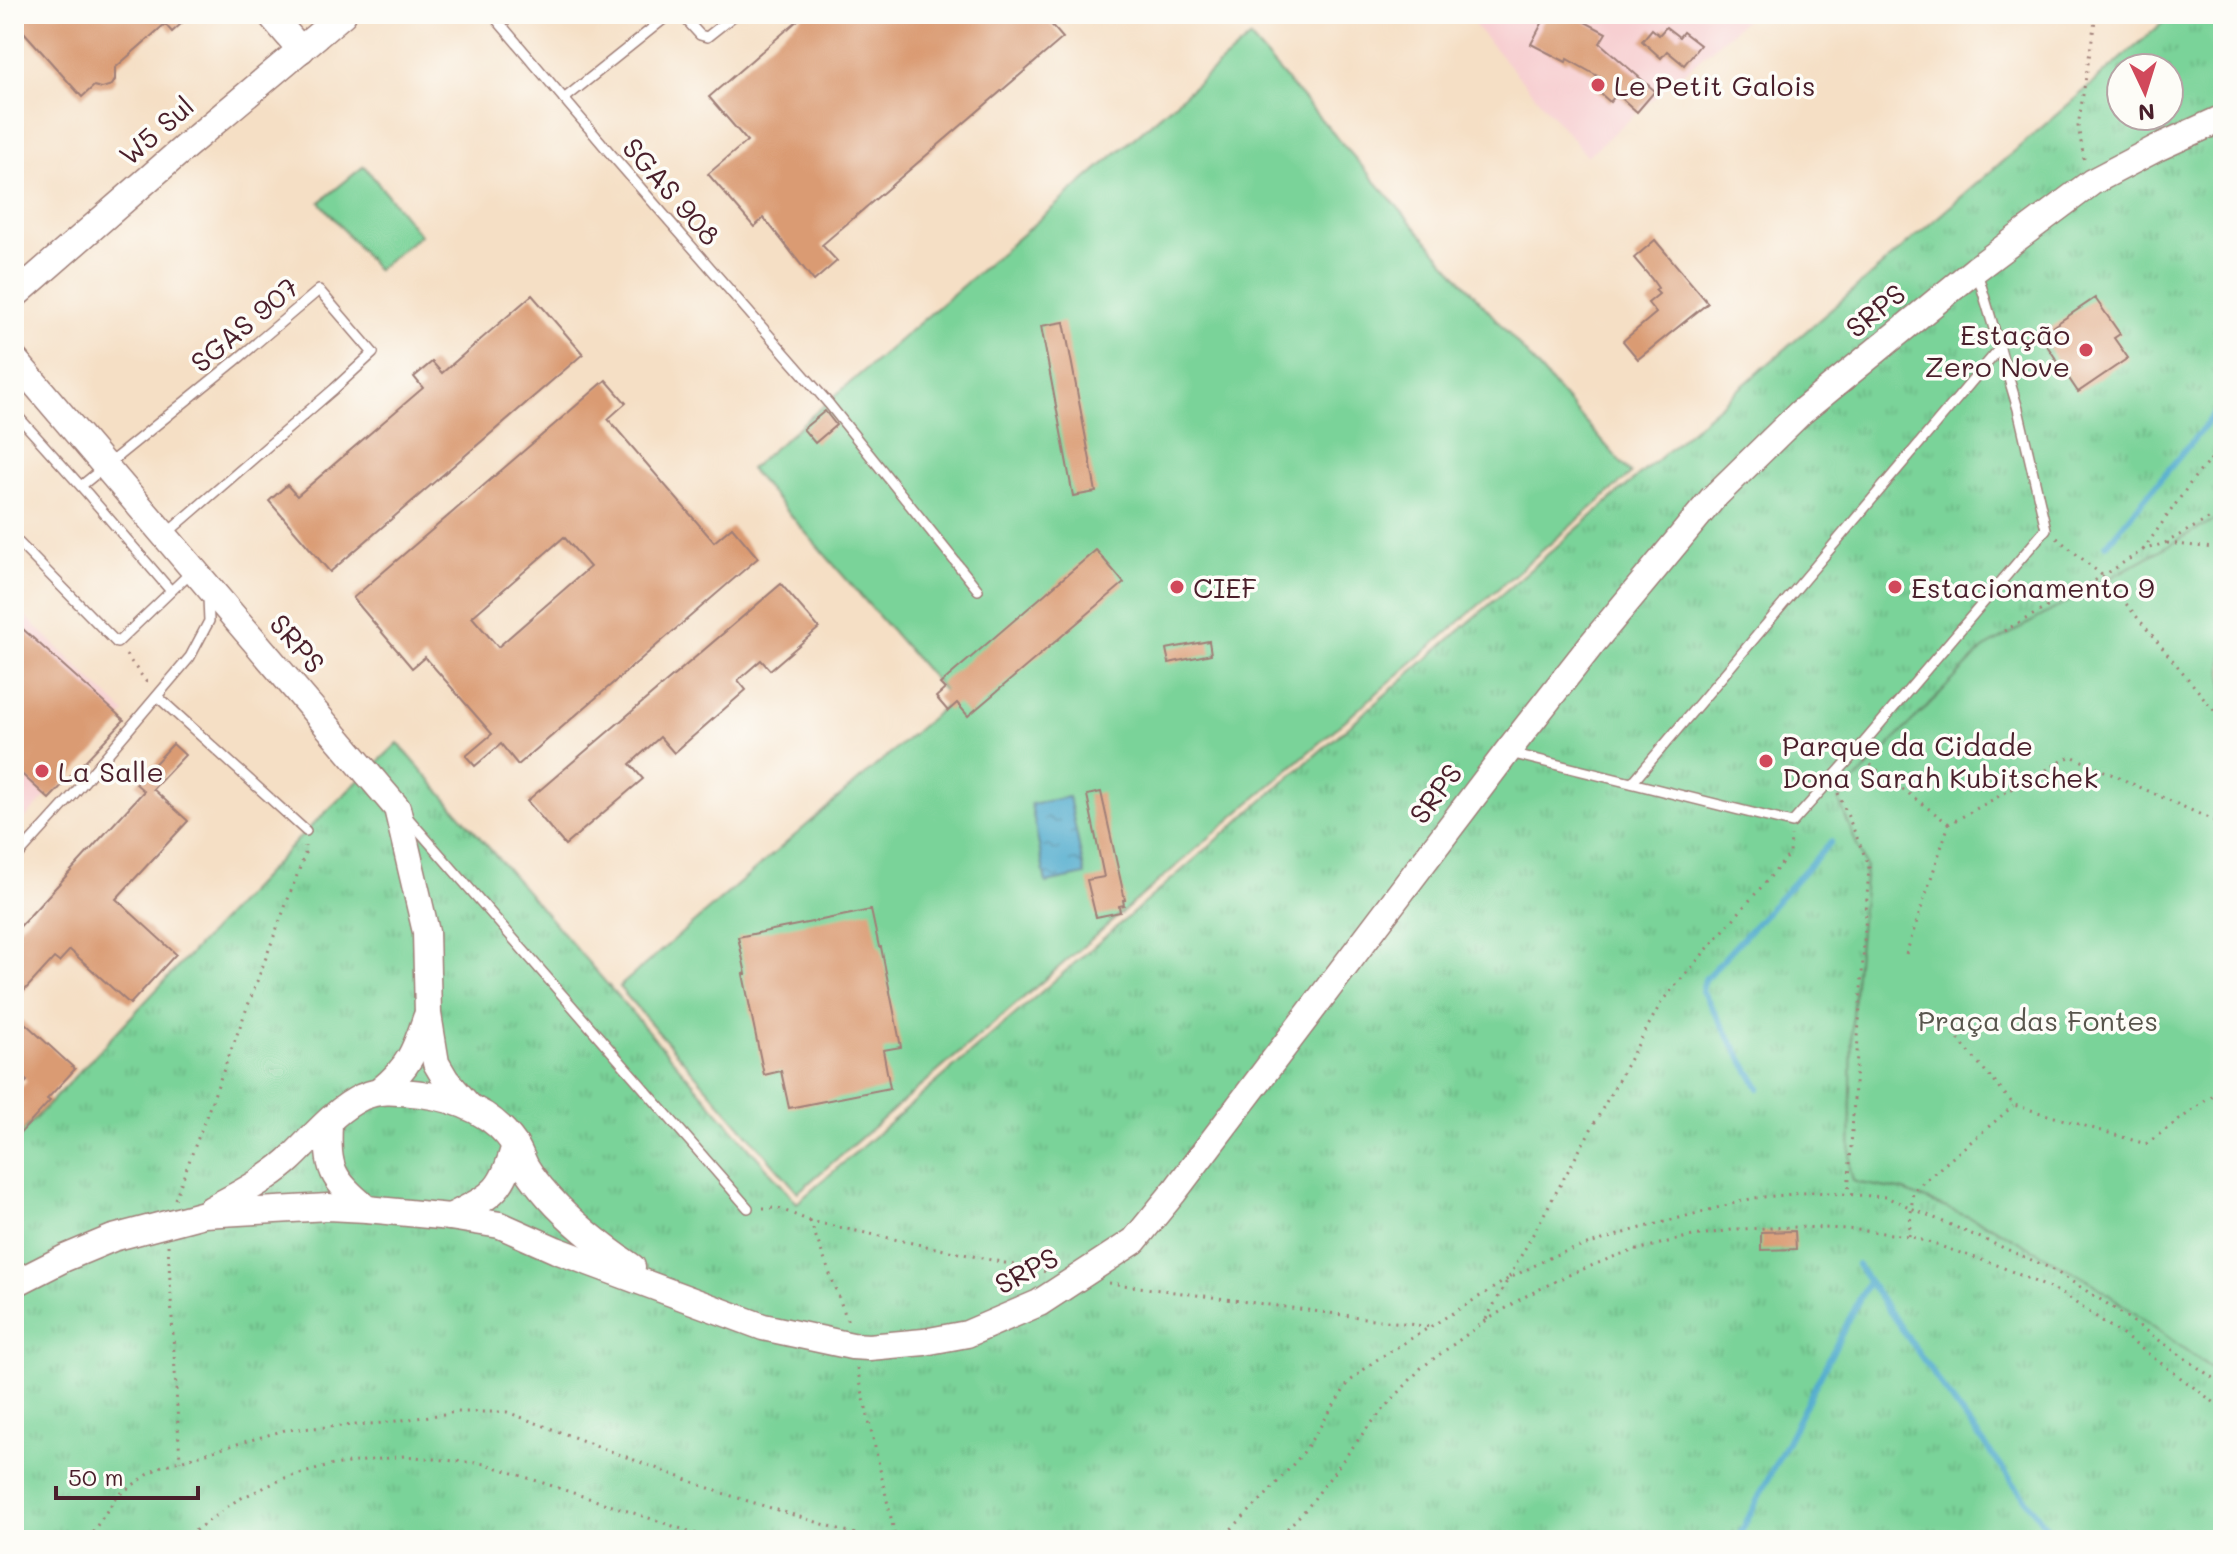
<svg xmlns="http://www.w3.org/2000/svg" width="2237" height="1554" font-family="Mali,sans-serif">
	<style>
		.built { fill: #f7cfd1 }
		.park { fill: url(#park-tufts); stroke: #627962; stroke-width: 2; fill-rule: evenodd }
		.garden { fill: #7ad399; stroke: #627962; stroke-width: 2 }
		.water { fill: url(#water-ripples); stroke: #4c657c; stroke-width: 2 }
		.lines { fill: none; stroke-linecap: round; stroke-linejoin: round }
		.stream { stroke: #4fabcd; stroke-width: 6 }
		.building { fill: #da9b73; fill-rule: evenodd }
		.lane-casing { stroke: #a07f78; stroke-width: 12 }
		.secondary-casing { stroke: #a07f78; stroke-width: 29 }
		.path { stroke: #a07f78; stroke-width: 3; stroke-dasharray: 2 6; stroke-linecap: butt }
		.lane { stroke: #fff; stroke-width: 9 }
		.secondary { stroke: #fff; stroke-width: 26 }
		.poi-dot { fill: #d1495b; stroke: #fdfcf7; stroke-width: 3 }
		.labels { text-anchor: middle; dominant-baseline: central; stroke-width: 7; stroke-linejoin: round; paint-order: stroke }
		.poi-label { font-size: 28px; fill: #4a1f2b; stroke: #fdfcf7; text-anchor: start }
		.street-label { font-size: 28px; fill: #4a1f2b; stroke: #fdfcf7 }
		.park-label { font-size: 28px; fill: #58554c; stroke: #fdfcf7 }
	</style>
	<defs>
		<pattern id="park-tufts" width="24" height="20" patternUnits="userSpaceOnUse" patternTransform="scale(2)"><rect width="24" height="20" fill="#7ad399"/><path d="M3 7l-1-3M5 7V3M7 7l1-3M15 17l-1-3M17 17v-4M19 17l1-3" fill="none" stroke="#6bb584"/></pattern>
		<pattern id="water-ripples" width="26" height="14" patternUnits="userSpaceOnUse" patternTransform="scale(2)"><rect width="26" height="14" fill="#4fabcd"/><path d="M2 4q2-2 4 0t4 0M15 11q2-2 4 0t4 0" fill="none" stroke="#448ba7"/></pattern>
	</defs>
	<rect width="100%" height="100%" fill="#fdfcf7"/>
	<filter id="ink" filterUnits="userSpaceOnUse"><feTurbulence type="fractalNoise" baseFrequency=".0125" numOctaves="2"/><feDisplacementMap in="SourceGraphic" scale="16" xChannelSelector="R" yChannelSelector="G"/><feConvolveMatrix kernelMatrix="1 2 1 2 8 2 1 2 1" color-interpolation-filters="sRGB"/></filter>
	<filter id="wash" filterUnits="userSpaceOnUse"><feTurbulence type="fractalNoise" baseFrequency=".006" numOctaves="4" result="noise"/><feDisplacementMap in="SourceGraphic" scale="32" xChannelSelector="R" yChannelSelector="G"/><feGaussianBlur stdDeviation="1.8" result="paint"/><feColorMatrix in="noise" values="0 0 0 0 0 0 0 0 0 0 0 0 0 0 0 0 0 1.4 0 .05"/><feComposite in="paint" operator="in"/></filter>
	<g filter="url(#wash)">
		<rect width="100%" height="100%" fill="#f5dfc5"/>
		<!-- built -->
		<g class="built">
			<polygon points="1465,14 1752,14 1587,156"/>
			<polygon points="14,605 125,713 14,830"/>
		</g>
		<!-- park -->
		<path class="park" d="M2173,14H2223V1540H14V1141L304,833L398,743L797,1203ZM2121,68H2169V116H2121Z"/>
		<!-- garden -->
		<g class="garden">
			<polygon points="1250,38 1631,474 798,1192 619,987 952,700 750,469"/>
			<polygon points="364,166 420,235 377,270 320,202"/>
			<polygon points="2223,515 2223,1377 2093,1283 1991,1226 1904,1191 1859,1183 1853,1181 1850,1168 1852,1015 1866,867 1839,801 1845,791 1983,649"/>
		</g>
		<!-- water -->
		<polygon class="water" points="1069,797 1085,875 1046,883 1031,804"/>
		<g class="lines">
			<!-- stream -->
			<g class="stream">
				<polyline points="2106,545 2223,404"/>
				<polyline points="1759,1088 1702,991 1705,979 1831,842"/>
				<polyline points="1857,1265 1958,1409 2056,1540"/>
				<polyline points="1737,1540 1868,1282"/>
			</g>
		</g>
		<g id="blocks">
			<!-- building -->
			<g class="building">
				<polygon points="14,14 192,14 172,32 165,24 115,68 115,80 112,85 102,88 94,86 82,97 14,21"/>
				<polygon points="805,14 1042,14 1063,38 822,245 837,261 814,281 764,218 754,227 708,174 747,141 709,97"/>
				<polygon points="1547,14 1570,14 1606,33 1600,43 1655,91 1637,112 1617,94 1610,102 1593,87 1601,78 1567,59 1566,62 1531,44"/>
				<polygon points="1666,27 1679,37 1683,32 1700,45 1684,65 1667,51 1661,58 1642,41 1652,29 1659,35"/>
				<polygon points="1655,240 1708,303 1638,359 1623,341 1656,313 1648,303 1659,294 1655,290 1658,288 1651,278 1634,258"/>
				<polygon points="532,295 583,354 330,572 269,501 287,485 297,496 423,388 414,377 432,362 442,373"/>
				<polygon points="2095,298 2120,334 2114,338 2128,358 2078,392 2040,335"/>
				<polygon points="1064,322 1096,492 1073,496 1041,326"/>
				<path d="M606,380L626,403L608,419L714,542L732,527L758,558L518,765L501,744L475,766L466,756L492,734L425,657L412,668L353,598ZM564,537L590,567L498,647L472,617Z"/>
				<polygon points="825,411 836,425 815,443 803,429"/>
				<polygon points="1096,550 1124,583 968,716 957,703 948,711 936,697 945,689 940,684"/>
				<polygon points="781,584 819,628 770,670 761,660 738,680 746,690 674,753 660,737 630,764 643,779 565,845 527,801"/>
				<polygon points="14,621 124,720 49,799 14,767"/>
				<polygon points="1209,641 1211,654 1169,663 1166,649"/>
				<polygon points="173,744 185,755 153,789 188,821 116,899 176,954 130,1004 70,950 59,962 54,958 14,1002 14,933 144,791 136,784"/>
				<polygon points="1101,792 1125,900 1123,900 1124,905 1119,906 1120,912 1096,917 1087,880 1104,877 1087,795"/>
				<polygon points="871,910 879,947 881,947 901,1047 883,1050 890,1088 789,1108 781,1071 764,1075 743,974 746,974 738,937"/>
				<polygon points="14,1013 75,1069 47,1099 50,1101 14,1140 14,1095 27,1081 14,1069"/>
				<polygon points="1795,1231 1796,1249 1761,1250 1761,1232"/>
			</g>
		</g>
	</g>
	<g filter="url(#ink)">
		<use href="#blocks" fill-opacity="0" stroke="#a07f78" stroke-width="2"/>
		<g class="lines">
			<defs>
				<g id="lane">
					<polyline points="492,14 610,153 829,404 978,590"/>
					<polyline points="681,14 700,35 707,37 736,14"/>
					<polyline points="564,99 670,14"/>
					<polyline points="14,412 87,493 171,591"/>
					<polyline points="81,486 240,357 319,290 373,353 334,389 165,535"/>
					<polyline points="14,538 117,643 191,572"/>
					<polyline points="158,697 306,831"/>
					<polyline points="1510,753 1792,823 1855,753 2046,529 2018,409 1977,272"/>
					<polyline points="1632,783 2000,348"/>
					<polyline points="408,818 748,1208"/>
					<polyline points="14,860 73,795 190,657 209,621 208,598"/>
				</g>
				<g id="secondary">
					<polyline points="270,14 301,50"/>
					<polyline points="14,296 185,147 343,14"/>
					<polyline points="14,359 397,808 426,932 428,1014 436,1063 446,1080 468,1105"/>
					<path d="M381,1090C409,1067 415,1051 426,1018"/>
					<path d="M329,1123C327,1170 331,1178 367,1209"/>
					<path d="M210,1210C237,1195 265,1181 288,1161C311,1140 333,1111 362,1097C382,1088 400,1092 421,1094C458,1099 494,1113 515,1145C520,1152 522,1160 526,1167C532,1177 540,1187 548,1196C573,1224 601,1246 632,1267"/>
					<path d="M450,1217C493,1195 502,1193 515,1145"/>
					<polyline points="14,1284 65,1258 113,1238 204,1214 328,1207 367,1209 450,1217 500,1225 556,1250 763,1327 852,1346 869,1347 924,1342 967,1334 1039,1303 1134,1241 1174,1192 1507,752 1591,645 1713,498 1800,413 1976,269 2092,182 2157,148 2223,118"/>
				</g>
			</defs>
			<!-- lane casing -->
			<use href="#lane" class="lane-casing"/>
			<!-- secondary casing -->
			<use href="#secondary" class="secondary-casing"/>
			<!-- path -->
			<g class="path">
				<polyline points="2084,159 2078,126 2096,14"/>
				<polyline points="2057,538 2103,576 2223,721"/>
				<polyline points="2167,543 2223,549"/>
				<polyline points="2143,550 2194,478 2223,446"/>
				<polyline points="2004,631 2103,576 2143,550 2165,543 2223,511"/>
				<polyline points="126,655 148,684"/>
				<polyline points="1864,760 1949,824"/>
				<polyline points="1838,793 1869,866 1848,1194"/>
				<polyline points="1906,954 1949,824 2071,756 2217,822 2223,812"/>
				<polyline points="1953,1033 2014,1105 2146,1144 2223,1088"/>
				<polyline points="175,1199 305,854 305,846"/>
				<polyline points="763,1208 778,1208 810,1221 1047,1272"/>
				<polyline points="810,1221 848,1322"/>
				<polyline points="1909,1236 1913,1191 2013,1106"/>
				<polyline points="168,1245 180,1461"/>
				<polyline points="1109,1283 1431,1327"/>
				<polyline points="1486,1319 1662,1001 1790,854 1791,836"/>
				<polyline points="857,1368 896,1540"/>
				<polyline points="91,1540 92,1533 117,1496 159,1467 285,1430 383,1423 457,1412 507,1412 722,1493 875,1540"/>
				<polyline points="182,1540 237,1500 285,1478 333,1465 404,1456 486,1464 715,1540"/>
				<polyline points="1220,1540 1266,1495 1303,1453 1349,1382 1373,1362 1508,1279 1555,1255 1634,1230 1754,1198 1813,1192 1886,1197 2050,1268 2109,1305 2223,1385"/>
				<polyline points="1276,1540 1308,1507 1367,1428 1421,1368 1484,1322 1524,1297 1564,1277 1618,1255 1687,1237 1738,1229 1798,1227 1848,1229 1909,1236 1997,1265 2061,1293 2120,1333 2223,1409"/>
			</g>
			<!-- lane -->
			<use href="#lane" class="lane"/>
			<!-- secondary -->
			<use href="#secondary" class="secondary"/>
		</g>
	</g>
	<!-- markers -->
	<g class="poi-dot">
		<circle cx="1598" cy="85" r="8"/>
		<circle cx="2086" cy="350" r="8"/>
		<circle cx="1177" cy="587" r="8"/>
		<circle cx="1895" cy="587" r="8"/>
		<circle cx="1766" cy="761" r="8"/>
		<circle cx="42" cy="771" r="8"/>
	</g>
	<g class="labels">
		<!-- poi labels -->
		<g class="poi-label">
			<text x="1614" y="85">Le Petit Galois</text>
			<text x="2070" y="334" text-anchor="end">Estação<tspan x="2070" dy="32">Zero Nove</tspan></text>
			<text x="1193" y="587">CIEF</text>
			<text x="1911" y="587">Estacionamento 9</text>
			<text x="1782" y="745">Parque da Cidade<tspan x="1782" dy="32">Dona Sarah Kubitschek</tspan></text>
			<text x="58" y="771">La Salle</text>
		</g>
		<!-- street labels -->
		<g class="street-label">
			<text transform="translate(156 130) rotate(-41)">W5 Sul</text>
			<text transform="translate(672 191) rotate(49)">SGAS 908</text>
			<text transform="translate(1875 310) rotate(-39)">SRPS</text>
			<text transform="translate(244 324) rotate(-40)">SGAS 907</text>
			<text transform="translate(298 643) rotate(49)">SRPS</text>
			<text transform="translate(1435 793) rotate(-53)">SRPS</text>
			<text transform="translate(1026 1270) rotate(-28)">SRPS</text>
		</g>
		<!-- park labels -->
		<g class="park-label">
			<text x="2038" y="1020">Praça das Fontes</text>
		</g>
	</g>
	<!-- margin -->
	<rect width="2237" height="1554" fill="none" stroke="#fdfcf7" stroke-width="48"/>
	<!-- north arrow -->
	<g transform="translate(2145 92) rotate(176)"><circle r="38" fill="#fdfcf7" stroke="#b5a4a5" stroke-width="2"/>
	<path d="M0-6L14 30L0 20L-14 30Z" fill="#d1495b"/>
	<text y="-12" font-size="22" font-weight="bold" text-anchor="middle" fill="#4a1f2b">N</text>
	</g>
	<!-- scale -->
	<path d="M56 1486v12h142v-12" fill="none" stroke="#4a1f2b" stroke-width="4"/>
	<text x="68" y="1486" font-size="24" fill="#4a1f2b" stroke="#fdfcf7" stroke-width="6" paint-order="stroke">50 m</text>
</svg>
